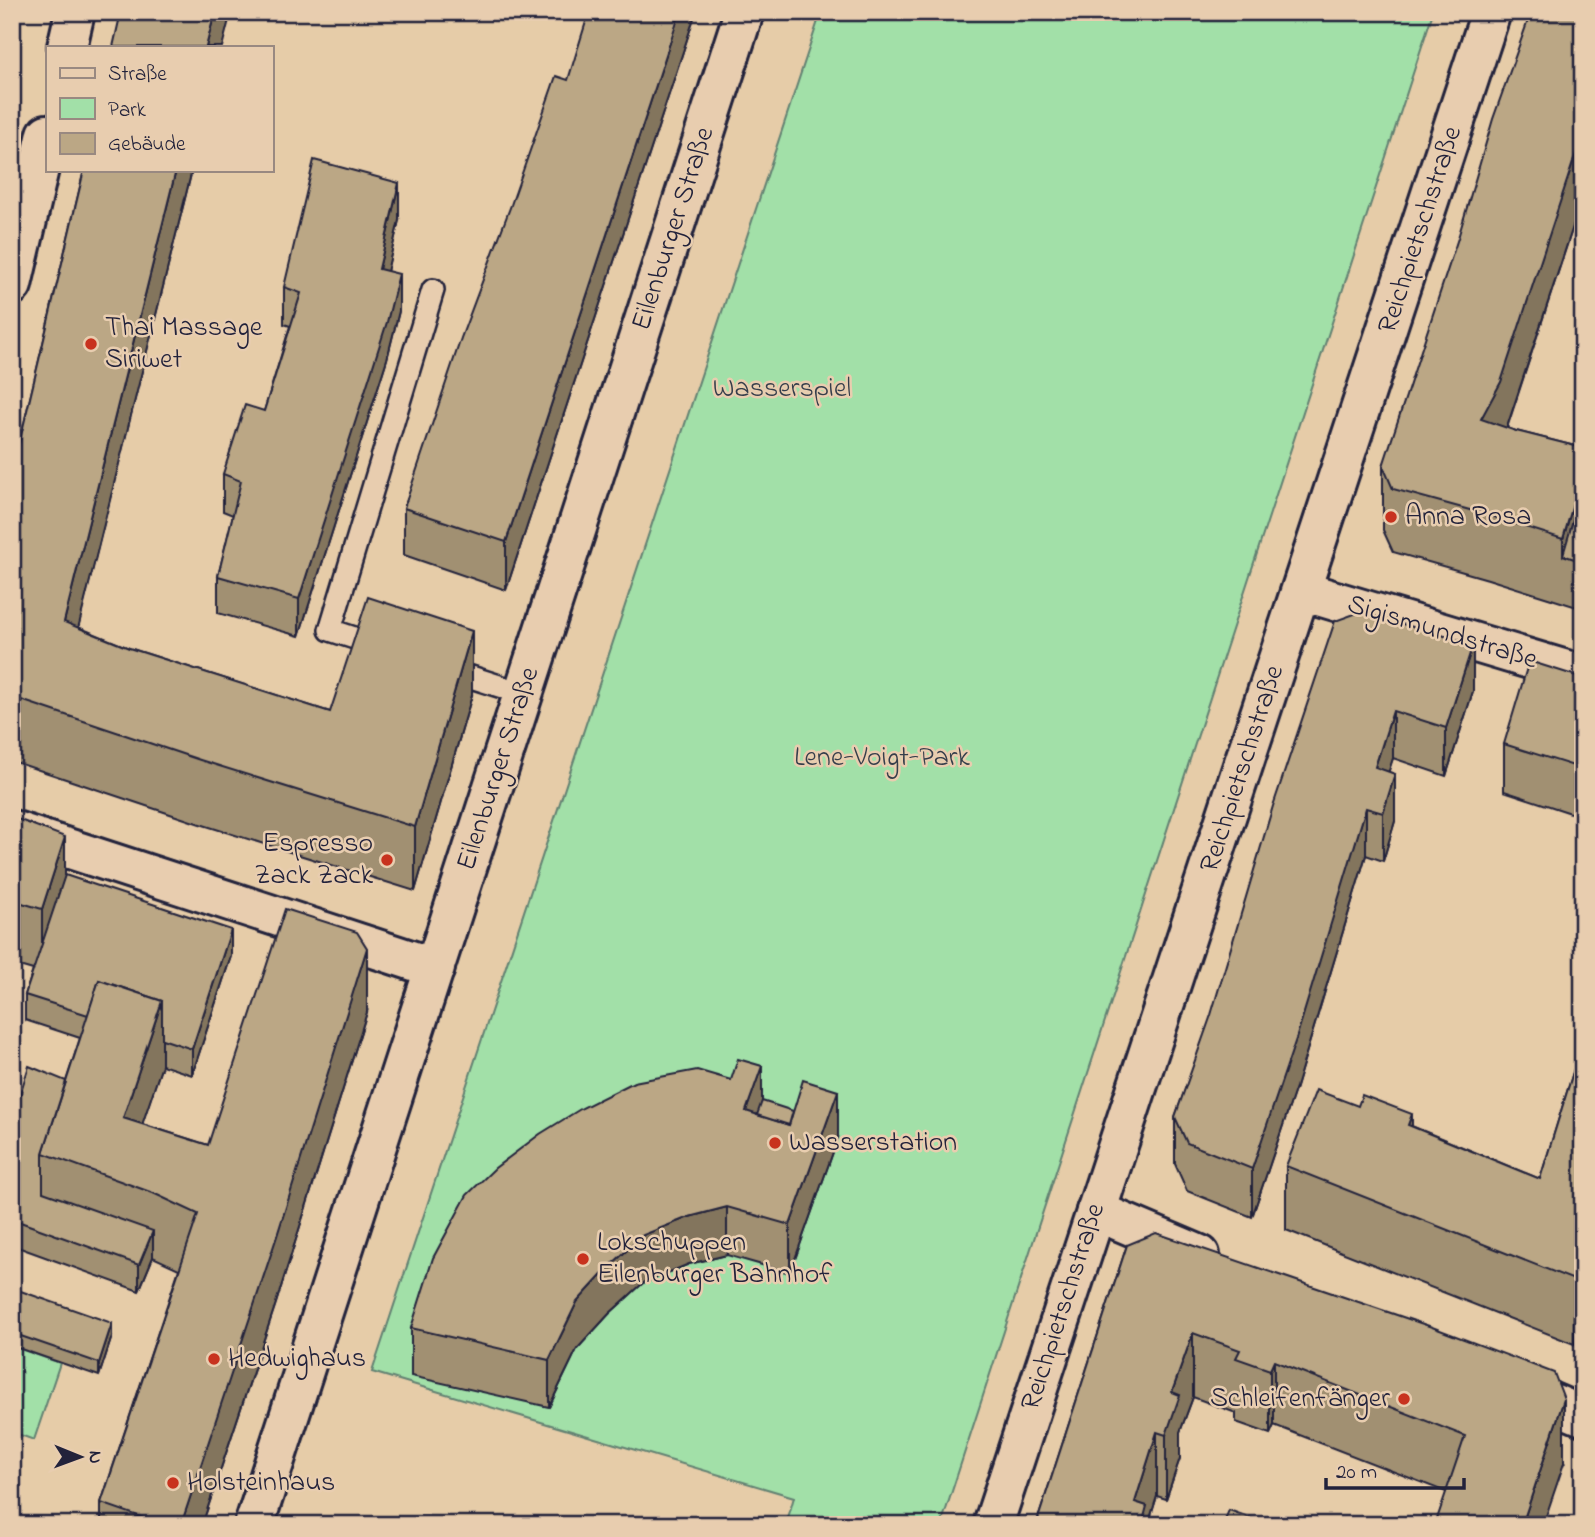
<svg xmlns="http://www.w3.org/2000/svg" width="1595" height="1537" font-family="'Indie Flower',sans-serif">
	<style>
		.green { fill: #a2e0a8; stroke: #628172; stroke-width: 2 }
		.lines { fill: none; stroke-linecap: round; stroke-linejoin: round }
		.lane-casing { stroke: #22223b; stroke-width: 26 }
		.street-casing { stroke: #22223b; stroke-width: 44 }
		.secondary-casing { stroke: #22223b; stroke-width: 44 }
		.lane { stroke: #e8cdaf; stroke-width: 21 }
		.street { stroke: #e8cdaf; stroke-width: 38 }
		.secondary { stroke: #e8cdaf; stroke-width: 38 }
		.wall { fill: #a19072; stroke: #22223b; stroke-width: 2 }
		.shaded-wall { fill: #83755d; stroke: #22223b; stroke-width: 2 }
		.building { fill: #bba785; stroke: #22223b; stroke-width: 2 }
		.poi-dot { fill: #c8321e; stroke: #e8cdaf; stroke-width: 2.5 }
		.labels { text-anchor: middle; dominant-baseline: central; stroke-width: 5; stroke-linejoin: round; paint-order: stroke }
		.street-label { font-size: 28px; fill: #22223b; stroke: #e8cdaf }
		.poi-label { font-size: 28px; fill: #22223b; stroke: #e8cdaf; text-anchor: start }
		.park-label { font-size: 28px; fill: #353e4b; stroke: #e8cdaf }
	</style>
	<rect width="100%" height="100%" fill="#e6cca8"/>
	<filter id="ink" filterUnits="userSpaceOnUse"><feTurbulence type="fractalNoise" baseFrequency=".0143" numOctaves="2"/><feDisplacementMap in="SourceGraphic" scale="14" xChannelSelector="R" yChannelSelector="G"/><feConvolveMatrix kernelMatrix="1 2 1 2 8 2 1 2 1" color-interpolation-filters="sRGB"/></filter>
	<g filter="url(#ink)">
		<!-- green -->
		<g class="green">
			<polygon points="821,12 1433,12 941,1525 786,1525 794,1497 372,1372"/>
			<polygon points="12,1346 60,1363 34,1440 12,1432"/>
		</g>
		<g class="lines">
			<defs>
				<g id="lane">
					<polyline points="382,647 330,630 433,290"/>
					<polyline points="446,669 524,694"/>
				</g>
				<g id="street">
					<polyline points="1302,591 1583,675"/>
					<polyline points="12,830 435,968"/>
					<polyline points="1096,1211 1200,1255"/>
					<polyline points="1517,1388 1583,1416"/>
					<polyline points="254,1525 744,12"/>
					<polyline points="993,1525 1491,12"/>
				</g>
				<g id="secondary">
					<polyline points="67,47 75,12"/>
					<polyline points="12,285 47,134"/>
				</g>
			</defs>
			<!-- lane casing -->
			<use href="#lane" class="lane-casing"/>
			<!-- street casing -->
			<use href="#street" class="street-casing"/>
			<!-- secondary casing -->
			<use href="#secondary" class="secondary-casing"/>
			<!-- lane -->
			<use href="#lane" class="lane"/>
			<!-- street -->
			<use href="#street" class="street"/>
			<!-- secondary -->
			<use href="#secondary" class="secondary"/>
		</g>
		<!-- wall -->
		<g class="wall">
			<polygon points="1583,12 1583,196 1507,428 1516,431 1583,448 1583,609 1488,579 1393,552 1383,530 1383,466"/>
			<polygon points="690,30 506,590 404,555 404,508 568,80"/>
			<polygon points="84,170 192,170 78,627 129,648 330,712 472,695 415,891 200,824 12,761 12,474"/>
			<polygon points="399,220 387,271 399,311 387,359 299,636 218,613 218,576 233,515 223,511 223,474 264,411 290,326 284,324 284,287"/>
			<polygon points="1360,612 1473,691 1446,776 1393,758 1388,772 1395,821 1383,861 1366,855 1296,1087 1252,1217 1187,1191 1175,1164 1175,1117"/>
			<polygon points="1583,678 1583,817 1504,791 1504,744"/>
			<polygon points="12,817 65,875 231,956 192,1075 162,1065 142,1124 208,1145 367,1012 276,1303 202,1525 101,1525 101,1503 179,1269 153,1257 139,1291 12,1245 12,1119 66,1081 80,1038 25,1020 25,995 33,970 12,964"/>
			<polygon points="1583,1040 1574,1344 1286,1230 1286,1166 1412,1126 1540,1179"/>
			<polygon points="838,1138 790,1273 727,1255 689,1264 643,1283 609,1314 577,1349 549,1407 411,1376 411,1328"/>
			<polygon points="1127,1245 1564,1463 1446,1492 1274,1425 1270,1434 1236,1422 1236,1413 1193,1397 1180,1432 1180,1458 1166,1499 1157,1496 1148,1525 1036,1525"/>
			<polygon points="12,1288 112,1336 99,1376 12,1346"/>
		</g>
		<!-- shaded-wall -->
		<g class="shaded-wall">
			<polygon points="12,12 15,12 12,29"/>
			<polygon points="215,12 231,12 222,47 206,47"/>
			<polygon points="680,12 696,12 506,590 506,542"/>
			<polygon points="1583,132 1583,196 1501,445 1481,419"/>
			<polygon points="176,170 192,170 64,685 64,622"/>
			<polygon points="399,183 399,220 379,306 379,269"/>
			<polygon points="399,274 399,311 387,359 299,636 299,599"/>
			<polygon points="1583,470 1583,534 1563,555 1563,539"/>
			<polygon points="472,631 472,695 415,891 415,827"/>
			<polygon points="1473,644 1473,691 1446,776 1446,728"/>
			<polygon points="1393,711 1393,758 1376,811 1375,767"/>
			<polygon points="1395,774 1395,821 1383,861 1383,813"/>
			<polygon points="1366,808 1366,855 1296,1087 1252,1217 1252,1169"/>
			<polygon points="65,837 65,901 42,973 42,909"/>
			<polygon points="231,930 231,956 192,1075 192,1049"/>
			<polygon points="367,948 367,1012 276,1303 202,1525 181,1525"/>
			<polygon points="162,1001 162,1065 123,1182 123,1118"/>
			<polygon points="762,1066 762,1114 750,1147 746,1111"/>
			<polygon points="838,1091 838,1138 790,1273 790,1225"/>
			<polygon points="1412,1114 1412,1177 1408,1125"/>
			<polygon points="727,1207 727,1255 689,1264 643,1283 609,1314 577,1349 549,1407 549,1360 577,1302 609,1267 643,1235 689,1217"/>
			<polygon points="153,1231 153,1257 139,1291 139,1265"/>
			<polygon points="1583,1274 1583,1338 1574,1344 1574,1280"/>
			<polygon points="112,1323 112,1336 99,1376 99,1363"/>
			<polygon points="1193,1333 1193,1397 1180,1432 1180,1458 1166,1499 1166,1435 1172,1392"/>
			<polygon points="1274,1361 1274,1425 1270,1434 1270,1370"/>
			<polygon points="1564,1399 1564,1463 1543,1525 1522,1525"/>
			<polygon points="1157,1432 1157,1496 1148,1525 1135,1525 1135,1502"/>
		</g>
		<!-- building -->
		<g class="building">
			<polygon points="121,12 215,12 206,47 113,47"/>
			<polygon points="589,12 680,12 506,542 404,508 461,338 511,205 556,76 568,80"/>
			<polygon points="1531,12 1583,12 1583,132 1501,382 1481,419 1516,431 1583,448 1583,470 1563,539 1488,515 1393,489 1383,466 1458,238 1493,119"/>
			<polygon points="314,160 399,183 379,269 399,274 387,322 299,599 218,576 241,481 223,474 245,405 264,411 301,293 284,287"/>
			<polygon points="84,170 176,170 64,622 129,648 330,712 368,597 472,631 415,827 200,760 12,697 12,474"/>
			<polygon points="1583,486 1583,562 1563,555"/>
			<polygon points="1360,612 1473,644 1446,728 1393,711 1375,767 1395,774 1383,813 1366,808 1296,1039 1252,1169 1187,1143 1175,1117 1211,1015 1273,806 1335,621"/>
			<polygon points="1529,661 1583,678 1583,769 1504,744"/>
			<polygon points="12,817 65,837 42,909 12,900"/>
			<polygon points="65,875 231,930 192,1049 162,1039 162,1001 99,980 88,1015 25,995"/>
			<polygon points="285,909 357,932 367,948 276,1239 181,1525 164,1525 101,1503 198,1214 153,1193 43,1153 99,980 162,1001 123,1118 208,1145"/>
			<polygon points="1583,1040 1583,1274 1574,1280 1286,1166 1316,1090 1358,1106 1362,1095 1412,1114 1408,1125 1540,1179"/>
			<polygon points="738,1059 762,1066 746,1111 789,1125 803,1080 838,1091 790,1225 727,1207 689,1217 643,1235 609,1267 577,1302 549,1360 411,1328 433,1258 467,1195 495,1168 540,1134 582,1108 634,1082 697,1070 731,1080"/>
			<polygon points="29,1066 66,1081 43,1153 43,1192 153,1231 139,1265 12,1219 12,1119"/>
			<polygon points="762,1101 793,1111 789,1125 757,1115"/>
			<polygon points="1156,1233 1432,1327 1554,1373 1564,1399 1522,1525 1435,1525 1465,1436 1274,1361 1270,1370 1236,1358 1240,1350 1193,1333 1172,1392 1180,1395 1166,1435 1157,1432 1135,1502 1147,1506 1142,1525 1036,1525 1127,1245"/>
			<polygon points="12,1288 112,1323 99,1363 12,1333"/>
			<polygon points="1229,1510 1259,1521 1258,1525 1223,1525"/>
		</g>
	</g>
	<!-- markers -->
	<g class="poi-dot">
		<circle cx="91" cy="344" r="7"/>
		<circle cx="1391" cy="517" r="7"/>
		<circle cx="387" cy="860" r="7"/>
		<circle cx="775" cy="1143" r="7"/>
		<circle cx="583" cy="1259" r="7"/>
		<circle cx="214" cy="1359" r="7"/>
		<circle cx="1404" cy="1399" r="7"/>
		<circle cx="173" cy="1483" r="7"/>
	</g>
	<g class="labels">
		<!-- street labels -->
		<g class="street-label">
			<text transform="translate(674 229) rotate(-72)">Eilenburger Straße</text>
			<text transform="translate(1421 230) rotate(-72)">Reichpietschstraße</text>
			<text transform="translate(1442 633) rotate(17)">Sigismundstraße</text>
			<text transform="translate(499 769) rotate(-72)">Eilenburger Straße</text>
			<text transform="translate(1243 769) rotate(-72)">Reichpietschstraße</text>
			<text transform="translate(1064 1307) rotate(-72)">Reichpietschstraße</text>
		</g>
		<!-- poi labels -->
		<g class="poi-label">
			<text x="105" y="328">Thai Massage<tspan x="105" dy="32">Siriwet</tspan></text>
			<text x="1405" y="517">Anna Rosa</text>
			<text x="373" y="844" text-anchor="end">Espresso<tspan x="373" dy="32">Zack Zack</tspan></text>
			<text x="789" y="1143">Wasserstation</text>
			<text x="597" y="1243">Lokschuppen<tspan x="597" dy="32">Eilenburger Bahnhof</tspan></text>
			<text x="228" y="1359">Hedwighaus</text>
			<text x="1390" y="1399" text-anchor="end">Schleifenfänger</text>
			<text x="187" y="1483">Holsteinhaus</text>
		</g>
		<!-- park labels -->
		<g class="park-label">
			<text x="782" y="389">Wasserspiel</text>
			<text x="882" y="758">Lene-Voigt-Park</text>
		</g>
	</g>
	<!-- margin -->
	<rect width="1595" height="1537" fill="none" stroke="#e8cdaf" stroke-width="42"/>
	<rect x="21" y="21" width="1553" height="1495" fill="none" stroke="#22223b" stroke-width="2.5" filter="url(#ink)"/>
	<!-- legend -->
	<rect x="46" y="46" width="228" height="126" fill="#e8cdaf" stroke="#998981" stroke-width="2"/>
	<rect x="60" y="68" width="35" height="10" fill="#e8cdaf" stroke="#998981" stroke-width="2"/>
	<text x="108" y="80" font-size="21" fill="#22223b">Straße</text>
	<rect x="60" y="98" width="35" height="21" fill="#a2e0a8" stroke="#998981" stroke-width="2"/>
	<text x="108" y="116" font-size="21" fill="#22223b">Park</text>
	<rect x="60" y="133" width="35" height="21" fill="#bba785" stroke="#998981" stroke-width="2"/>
	<text x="108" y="150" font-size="21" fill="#22223b">Gebäude</text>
	<!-- north arrow -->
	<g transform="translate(80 1457) rotate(91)" stroke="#e8cdaf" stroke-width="5" paint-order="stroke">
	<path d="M0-5L12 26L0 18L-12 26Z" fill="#22223b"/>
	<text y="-10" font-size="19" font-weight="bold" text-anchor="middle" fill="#22223b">N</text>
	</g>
	<!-- scale -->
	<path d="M1326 1478v10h138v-10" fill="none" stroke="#22223b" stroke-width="3.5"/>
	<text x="1336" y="1478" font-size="21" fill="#22223b" stroke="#e8cdaf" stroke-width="5" paint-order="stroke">20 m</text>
</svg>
